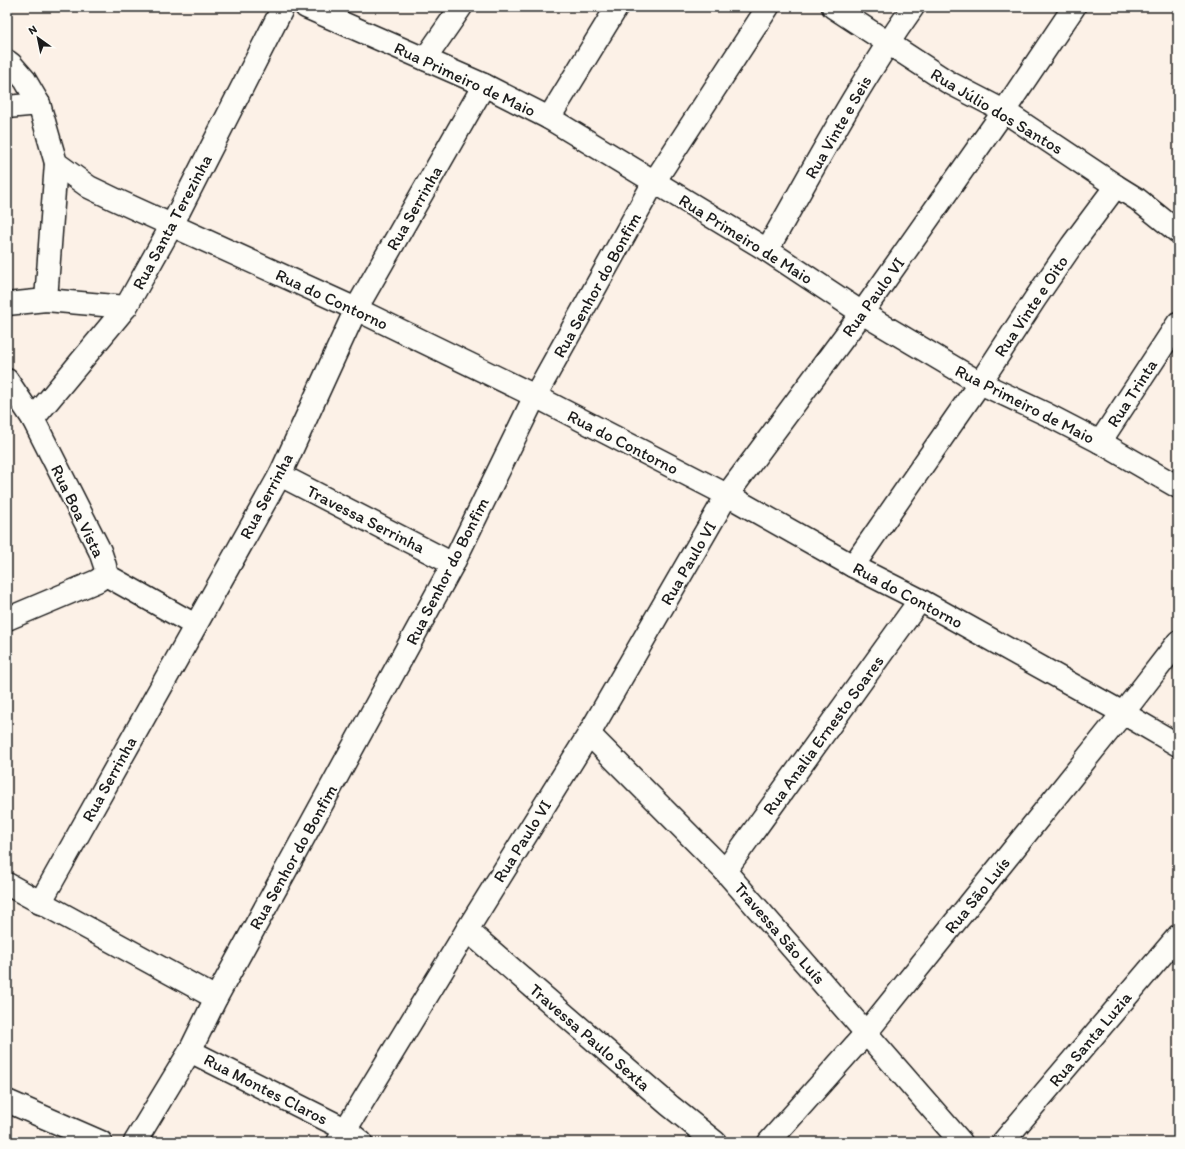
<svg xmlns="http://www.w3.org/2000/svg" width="1185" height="1149" font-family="Itim,sans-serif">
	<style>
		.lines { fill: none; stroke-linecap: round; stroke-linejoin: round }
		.minor-casing { stroke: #1c1c1c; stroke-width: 25 }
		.minor { stroke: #fdfcf7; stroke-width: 22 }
		.labels { text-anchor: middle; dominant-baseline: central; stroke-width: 4; stroke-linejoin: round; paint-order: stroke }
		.street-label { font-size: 17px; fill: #1c1c1c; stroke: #fdfcf7 }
	</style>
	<rect width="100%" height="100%" fill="#fcf1e7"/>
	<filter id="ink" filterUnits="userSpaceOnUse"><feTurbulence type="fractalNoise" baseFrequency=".025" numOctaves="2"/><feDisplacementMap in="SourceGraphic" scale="8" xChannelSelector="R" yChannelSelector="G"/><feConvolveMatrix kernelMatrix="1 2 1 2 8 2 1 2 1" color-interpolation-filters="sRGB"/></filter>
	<g filter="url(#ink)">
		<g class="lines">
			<defs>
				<g id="minor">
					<polyline points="306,7 484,85 549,118 767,250 862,313 980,383 1046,414 1100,442 1178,487"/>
					<polyline points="833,7 948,82 1004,111 1116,186 1137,199 1178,232"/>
					<polyline points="425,59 461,7"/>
					<polyline points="7,61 11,64 25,80 39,104 56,163 89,187 114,199 356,309 535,396 727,495 853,566 920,600 1123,713 1178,745"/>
					<polyline points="7,107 39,104"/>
					<polyline points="549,118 617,7"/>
					<path d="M767,250C814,168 858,84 913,7"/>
					<polyline points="46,300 56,163"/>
					<polyline points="7,304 46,300 126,307"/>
					<polyline points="7,380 33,419 100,551 105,566 106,575"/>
					<polyline points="33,419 126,307 172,225 283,7"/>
					<polyline points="1100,442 1178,323"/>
					<polyline points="280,475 453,564"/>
					<polyline points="853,566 980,383 1035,299 1072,245 1116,186"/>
					<polyline points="106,575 195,625"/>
					<polyline points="7,619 97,581 106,575"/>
					<polyline points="589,734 725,871 961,1142"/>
					<polyline points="725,871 920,600"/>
					<polyline points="7,884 216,998"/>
					<polyline points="40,903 280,475 356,309 484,85"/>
					<polyline points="467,930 669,1105 715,1142"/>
					<polyline points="190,1051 345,1129 361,1142"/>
					<polyline points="7,1101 101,1142"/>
					<polyline points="135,1142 190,1051 216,998 453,564 535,396 654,182 768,7"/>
					<polyline points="338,1142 467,930 589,734 727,495 862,313 1004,111 1074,7"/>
					<polyline points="769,1142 866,1033 1123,713 1178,642"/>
					<polyline points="1003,1142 1178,936"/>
				</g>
			</defs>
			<!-- minor casing -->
			<use href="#minor" class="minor-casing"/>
			<!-- minor -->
			<use href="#minor" class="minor"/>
		</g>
	</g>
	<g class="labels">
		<!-- street labels -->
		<g class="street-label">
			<text transform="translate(465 79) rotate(25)">Rua Primeiro de Maio</text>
			<text transform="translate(997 111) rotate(31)">Rua Júlio dos Santos</text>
			<text transform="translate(838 127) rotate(-60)">Rua Vinte e Seis</text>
			<text transform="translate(414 208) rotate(-60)">Rua Serrinha</text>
			<text transform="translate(172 222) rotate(-62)">Rua Santa Terezinha</text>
			<text transform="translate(746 239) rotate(32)">Rua Primeiro de Maio</text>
			<text transform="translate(597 285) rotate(-61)">Rua Senhor do Bonfim</text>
			<text transform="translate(873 297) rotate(-54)">Rua Paulo VI</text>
			<text transform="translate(332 299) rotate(25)">Rua do Contorno</text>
			<text transform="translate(1031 306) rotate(-56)">Rua Vinte e Oito</text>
			<text transform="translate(1132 393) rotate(-57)">Rua Trinta</text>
			<text transform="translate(1025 404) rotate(27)">Rua Primeiro de Maio</text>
			<text transform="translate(623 442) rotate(27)">Rua do Contorno</text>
			<text transform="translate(266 496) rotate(-62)">Rua Serrinha</text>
			<text transform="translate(78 511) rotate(64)">Rua Boa Vista</text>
			<text transform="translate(366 519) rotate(27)">Travessa Serrinha</text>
			<text transform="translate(688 563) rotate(-60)">Rua Paulo VI</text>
			<text transform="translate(447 571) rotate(-63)">Rua Senhor do Bonfim</text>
			<text transform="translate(908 595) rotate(28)">Rua do Contorno</text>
			<text transform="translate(823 735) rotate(-54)">Rua Analia Ernesto Soares</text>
			<text transform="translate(109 779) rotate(-61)">Rua Serrinha</text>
			<text transform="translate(522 841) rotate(-58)">Rua Paulo VI</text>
			<text transform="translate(293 857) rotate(-61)">Rua Senhor do Bonfim</text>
			<text transform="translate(977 895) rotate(-51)">Rua São Luís</text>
			<text transform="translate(780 933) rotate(49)">Travessa São Luís</text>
			<text transform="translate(590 1037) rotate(41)">Travessa Paulo Sexta</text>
			<text transform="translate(1090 1039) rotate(-50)">Rua Santa Luzia</text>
			<text transform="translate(266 1089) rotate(27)">Rua Montes Claros</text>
		</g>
	</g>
	<!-- margin -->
	<rect width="1185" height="1149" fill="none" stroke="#fdfcf7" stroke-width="24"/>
	<rect x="12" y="12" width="1161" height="1125" fill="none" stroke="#1c1c1c" stroke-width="1.5" filter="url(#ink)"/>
	<!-- north arrow -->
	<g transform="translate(38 38) rotate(327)" stroke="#fdfcf7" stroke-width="3" paint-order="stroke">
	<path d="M0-3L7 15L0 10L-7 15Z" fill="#1c1c1c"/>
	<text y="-6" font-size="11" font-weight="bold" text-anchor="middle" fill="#1c1c1c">N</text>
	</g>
</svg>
